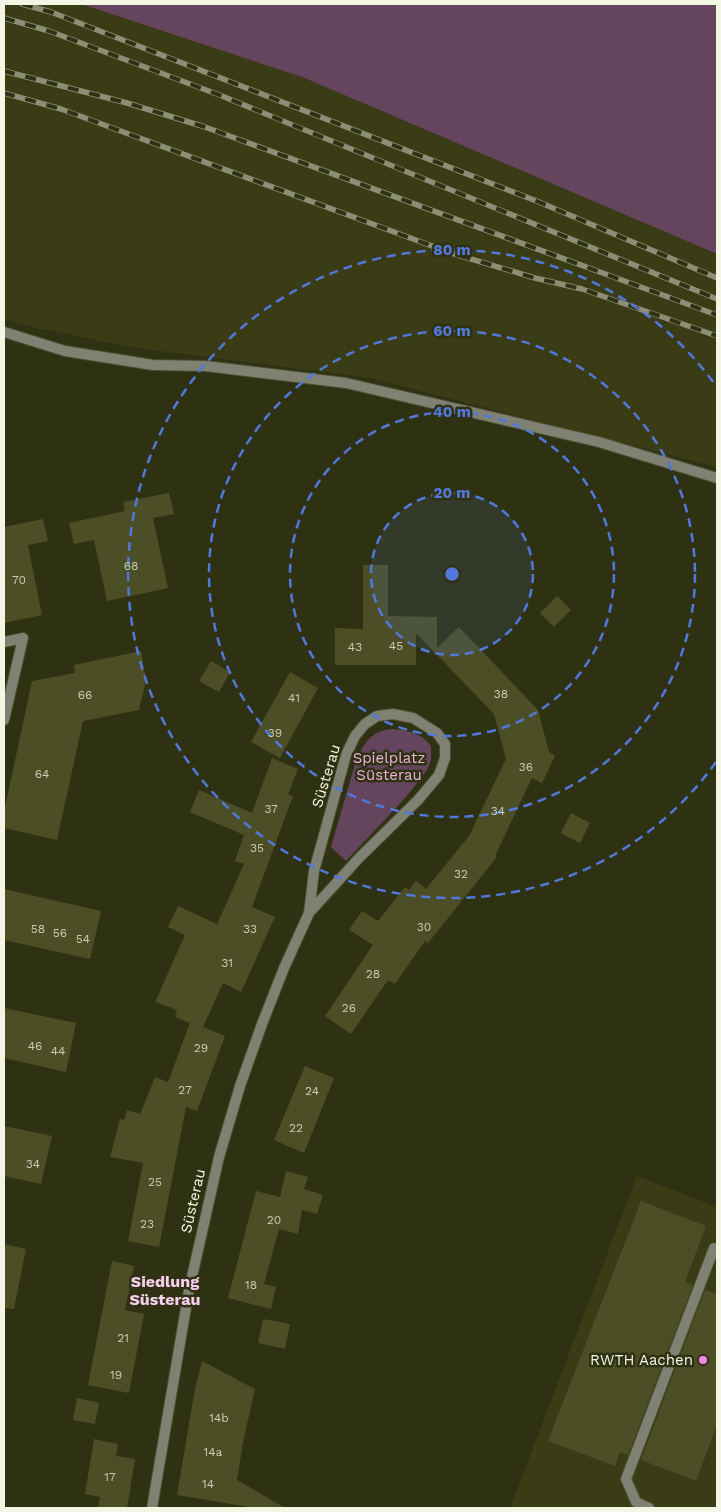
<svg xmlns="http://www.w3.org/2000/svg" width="721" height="1512" font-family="'Work Sans',sans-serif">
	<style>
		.built { fill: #393c14 }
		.green { fill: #65455d }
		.building { fill: #4c4f26 }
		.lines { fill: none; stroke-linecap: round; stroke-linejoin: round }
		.service-casing { stroke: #4b4d2f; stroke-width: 12 }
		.minor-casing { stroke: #4b4d2f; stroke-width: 12 }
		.service { stroke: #7f8172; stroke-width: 10 }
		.minor { stroke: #7f8172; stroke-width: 10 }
		.rail-casing { stroke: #8c8f75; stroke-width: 5.5 }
		.rail { stroke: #2f3212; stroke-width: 4; stroke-dasharray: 11; stroke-linecap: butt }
		.ring { fill: none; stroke: #5378db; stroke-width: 2.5; stroke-dasharray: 9 6 }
		.poi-dot { fill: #fc86e3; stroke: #2f3212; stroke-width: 2 }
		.labels { text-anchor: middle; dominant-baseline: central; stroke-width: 5; stroke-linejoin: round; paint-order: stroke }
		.number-label { font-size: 12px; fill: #caccb4 }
		.park-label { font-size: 15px; fill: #eeb1de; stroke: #2f3212 }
		.street-label { font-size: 15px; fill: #f4f6e4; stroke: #2f3212 }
		.poi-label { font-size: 15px; fill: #f4f6e4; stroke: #2f3212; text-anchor: end }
		.neighbourhood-label { font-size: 16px; font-weight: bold; fill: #f8cfed; stroke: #2f3212 }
		.centre { fill: #5378db; stroke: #2f3212; stroke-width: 2.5 }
		.ring-label { font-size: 15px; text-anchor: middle; font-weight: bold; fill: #5378db; stroke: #2f3212; stroke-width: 5; stroke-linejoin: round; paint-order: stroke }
	</style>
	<rect width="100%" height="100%" fill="#2f3212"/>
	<!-- built -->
	<g class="built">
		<polygon points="4,4 81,4 302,77 717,254 717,467 370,378 130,347 33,327 4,319"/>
		<polygon points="637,1176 717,1207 717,1508 510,1508"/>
	</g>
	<!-- green -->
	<g class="green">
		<polygon points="81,4 717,4 717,254 302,77"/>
		<path d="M392,729C407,730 422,733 431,746V760L427,770L421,778L406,797L346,861L331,847L357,757C367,740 372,731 392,729Z"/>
	</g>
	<!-- building -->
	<g class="building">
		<polygon points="169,493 174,514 153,518 168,588 107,601 94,540 74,544 69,523 125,511 123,502"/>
		<polygon points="43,519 48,541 28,545 42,615 4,623 4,527"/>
		<polygon points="363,565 388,565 388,616 437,617 437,648 459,627 538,710 549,752 555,756 542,783 532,778 495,856 497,857 428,943 425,941 395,984 388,980 351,1034 325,1016 373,945 349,930 362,911 378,921 405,887 409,890 416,881 426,889 469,836 506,759 494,714 416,633 416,665 335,665 335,628 363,629"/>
		<polygon points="557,596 571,610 554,627 540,613"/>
		<polygon points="141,651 146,680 139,710 83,721 57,840 4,828 4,812 32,681 75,673 74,665"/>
		<polygon points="211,661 230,672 219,692 199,681"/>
		<polygon points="290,672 318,688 280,758 251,742"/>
		<polygon points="272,758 298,769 288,794 293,796 252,907 275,917 241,992 223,983 203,1027 225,1036 197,1111 186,1107 159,1247 128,1241 143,1163 110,1157 120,1119 124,1120 127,1110 140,1114 155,1077 168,1082 190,1023 175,1017 177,1010 155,1002 185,935 168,927 178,906 217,924 244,864 235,861 244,835 190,812 199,790 252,813"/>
		<polygon points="571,813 590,823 580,843 561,833"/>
		<polygon points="4,889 101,911 90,959 4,940"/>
		<polygon points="4,1008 76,1023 66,1072 4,1058"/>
		<polygon points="305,1066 334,1078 304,1153 274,1140"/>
		<polygon points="4,1126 52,1136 41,1184 4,1176"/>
		<polygon points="286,1171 308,1177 304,1189 323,1195 317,1214 302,1210 298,1234 279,1229 264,1284 276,1287 271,1309 228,1298 256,1191 280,1197"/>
		<polygon points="641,1201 706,1226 685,1282 693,1285 628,1455 620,1452 615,1466 548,1441"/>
		<polygon points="4,1244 26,1249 14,1309 4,1308"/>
		<polygon points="112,1261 134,1266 125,1310 144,1314 129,1393 88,1385"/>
		<polygon points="705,1290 717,1294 717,1425 696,1481 641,1460"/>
		<polygon points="263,1319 290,1324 285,1349 258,1343"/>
		<polygon points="202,1361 255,1389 243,1442 237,1480 285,1508 255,1508 177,1495 194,1394"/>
		<polygon points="77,1398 99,1403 95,1424 73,1420"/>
		<polygon points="94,1439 118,1444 116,1456 135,1459 127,1508 98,1508 100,1497 85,1494"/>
	</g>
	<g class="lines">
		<defs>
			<g id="service">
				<polyline points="4,332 65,351 153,365 205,366 346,383 599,442 717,478"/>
				<polyline points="649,1508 636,1502 626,1479 714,1248 717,1249"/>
			</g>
			<g id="minor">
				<polyline points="4,642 23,638 4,720"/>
				<polyline points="152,1508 189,1290 219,1157 240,1086 262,1024 284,968 309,913 314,871 346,755 355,736 365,724 377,716 393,714 413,718 437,733 445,744 445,758 439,775 418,800 359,858 309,913"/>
			</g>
		</defs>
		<!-- service casing -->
		<use href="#service" class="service-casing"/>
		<!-- minor casing -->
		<use href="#minor" class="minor-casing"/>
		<!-- service -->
		<use href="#service" class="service"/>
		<!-- minor -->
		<use href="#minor" class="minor"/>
		<defs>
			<g id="rail">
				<polyline points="22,4 51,12 539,202 717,278"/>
				<polyline points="4,18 49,31 222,96 717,299"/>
				<polyline points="4,71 127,103 205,127 717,315"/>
				<polyline points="4,93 61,109 451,253 535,278 582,289 717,336"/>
			</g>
		</defs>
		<!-- rail casing -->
		<use href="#rail" class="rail-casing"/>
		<!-- rail -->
		<use href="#rail" class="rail"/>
	</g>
	<!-- distance rings -->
	<circle cx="452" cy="574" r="81" fill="#5378db" fill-opacity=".12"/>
	<g class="ring">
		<circle cx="452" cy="574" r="81"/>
		<circle cx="452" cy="574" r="162"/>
		<circle cx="452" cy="574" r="243"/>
		<path d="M716 762A324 324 0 1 1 716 386"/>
	</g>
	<!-- markers -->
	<circle class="poi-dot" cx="703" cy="1360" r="5"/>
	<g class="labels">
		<!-- number labels -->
		<g class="number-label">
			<text x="131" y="566">68</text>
			<text x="19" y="580">70</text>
			<text x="396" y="646">45</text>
			<text x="355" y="647">43</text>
			<text x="501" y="694">38</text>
			<text x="85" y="695">66</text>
			<text x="294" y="698">41</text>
			<text x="275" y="733">39</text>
			<text x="526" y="767">36</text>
			<text x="42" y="774">64</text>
			<text x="271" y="809">37</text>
			<text x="498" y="811">34</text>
			<text x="257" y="848">35</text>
			<text x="461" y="874">32</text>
			<text x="424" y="927">30</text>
			<text x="38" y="929">58</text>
			<text x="250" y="929">33</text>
			<text x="60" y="933">56</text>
			<text x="83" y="939">54</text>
			<text x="227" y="963">31</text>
			<text x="373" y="974">28</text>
			<text x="349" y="1008">26</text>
			<text x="35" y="1046">46</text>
			<text x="201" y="1048">29</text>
			<text x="58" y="1051">44</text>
			<text x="185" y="1090">27</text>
			<text x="312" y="1091">24</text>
			<text x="296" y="1128">22</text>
			<text x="33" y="1164">34</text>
			<text x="155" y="1182">25</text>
			<text x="274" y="1220">20</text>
			<text x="147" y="1224">23</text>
			<text x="251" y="1285">18</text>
			<text x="123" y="1338">21</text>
			<text x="116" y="1375">19</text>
			<text x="219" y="1418">14b</text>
			<text x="213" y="1452">14a</text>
			<text x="110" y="1477">17</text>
			<text x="208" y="1484">14</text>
		</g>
		<!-- park labels -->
		<g class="park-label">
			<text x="389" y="758">Spielplatz<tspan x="389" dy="17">Süsterau</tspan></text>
		</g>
		<!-- street labels -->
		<g class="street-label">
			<text transform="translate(326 776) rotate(-73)">Süsterau</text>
			<text transform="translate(193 1201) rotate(-77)">Süsterau</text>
		</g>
		<!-- poi labels -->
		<g class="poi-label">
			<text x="693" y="1360">RWTH Aachen</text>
		</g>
		<!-- neighbourhood labels -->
		<g class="neighbourhood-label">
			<text x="165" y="1281">Siedlung<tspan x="165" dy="18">Süsterau</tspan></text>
		</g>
	</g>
	<circle cx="452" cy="574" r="8" class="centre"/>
	<g class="ring-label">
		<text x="452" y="255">80 m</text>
		<text x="452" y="336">60 m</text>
		<text x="452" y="417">40 m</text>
		<text x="452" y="498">20 m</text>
	</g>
	<!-- border -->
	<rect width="721" height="1512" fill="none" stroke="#f4f6e4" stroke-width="10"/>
</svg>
